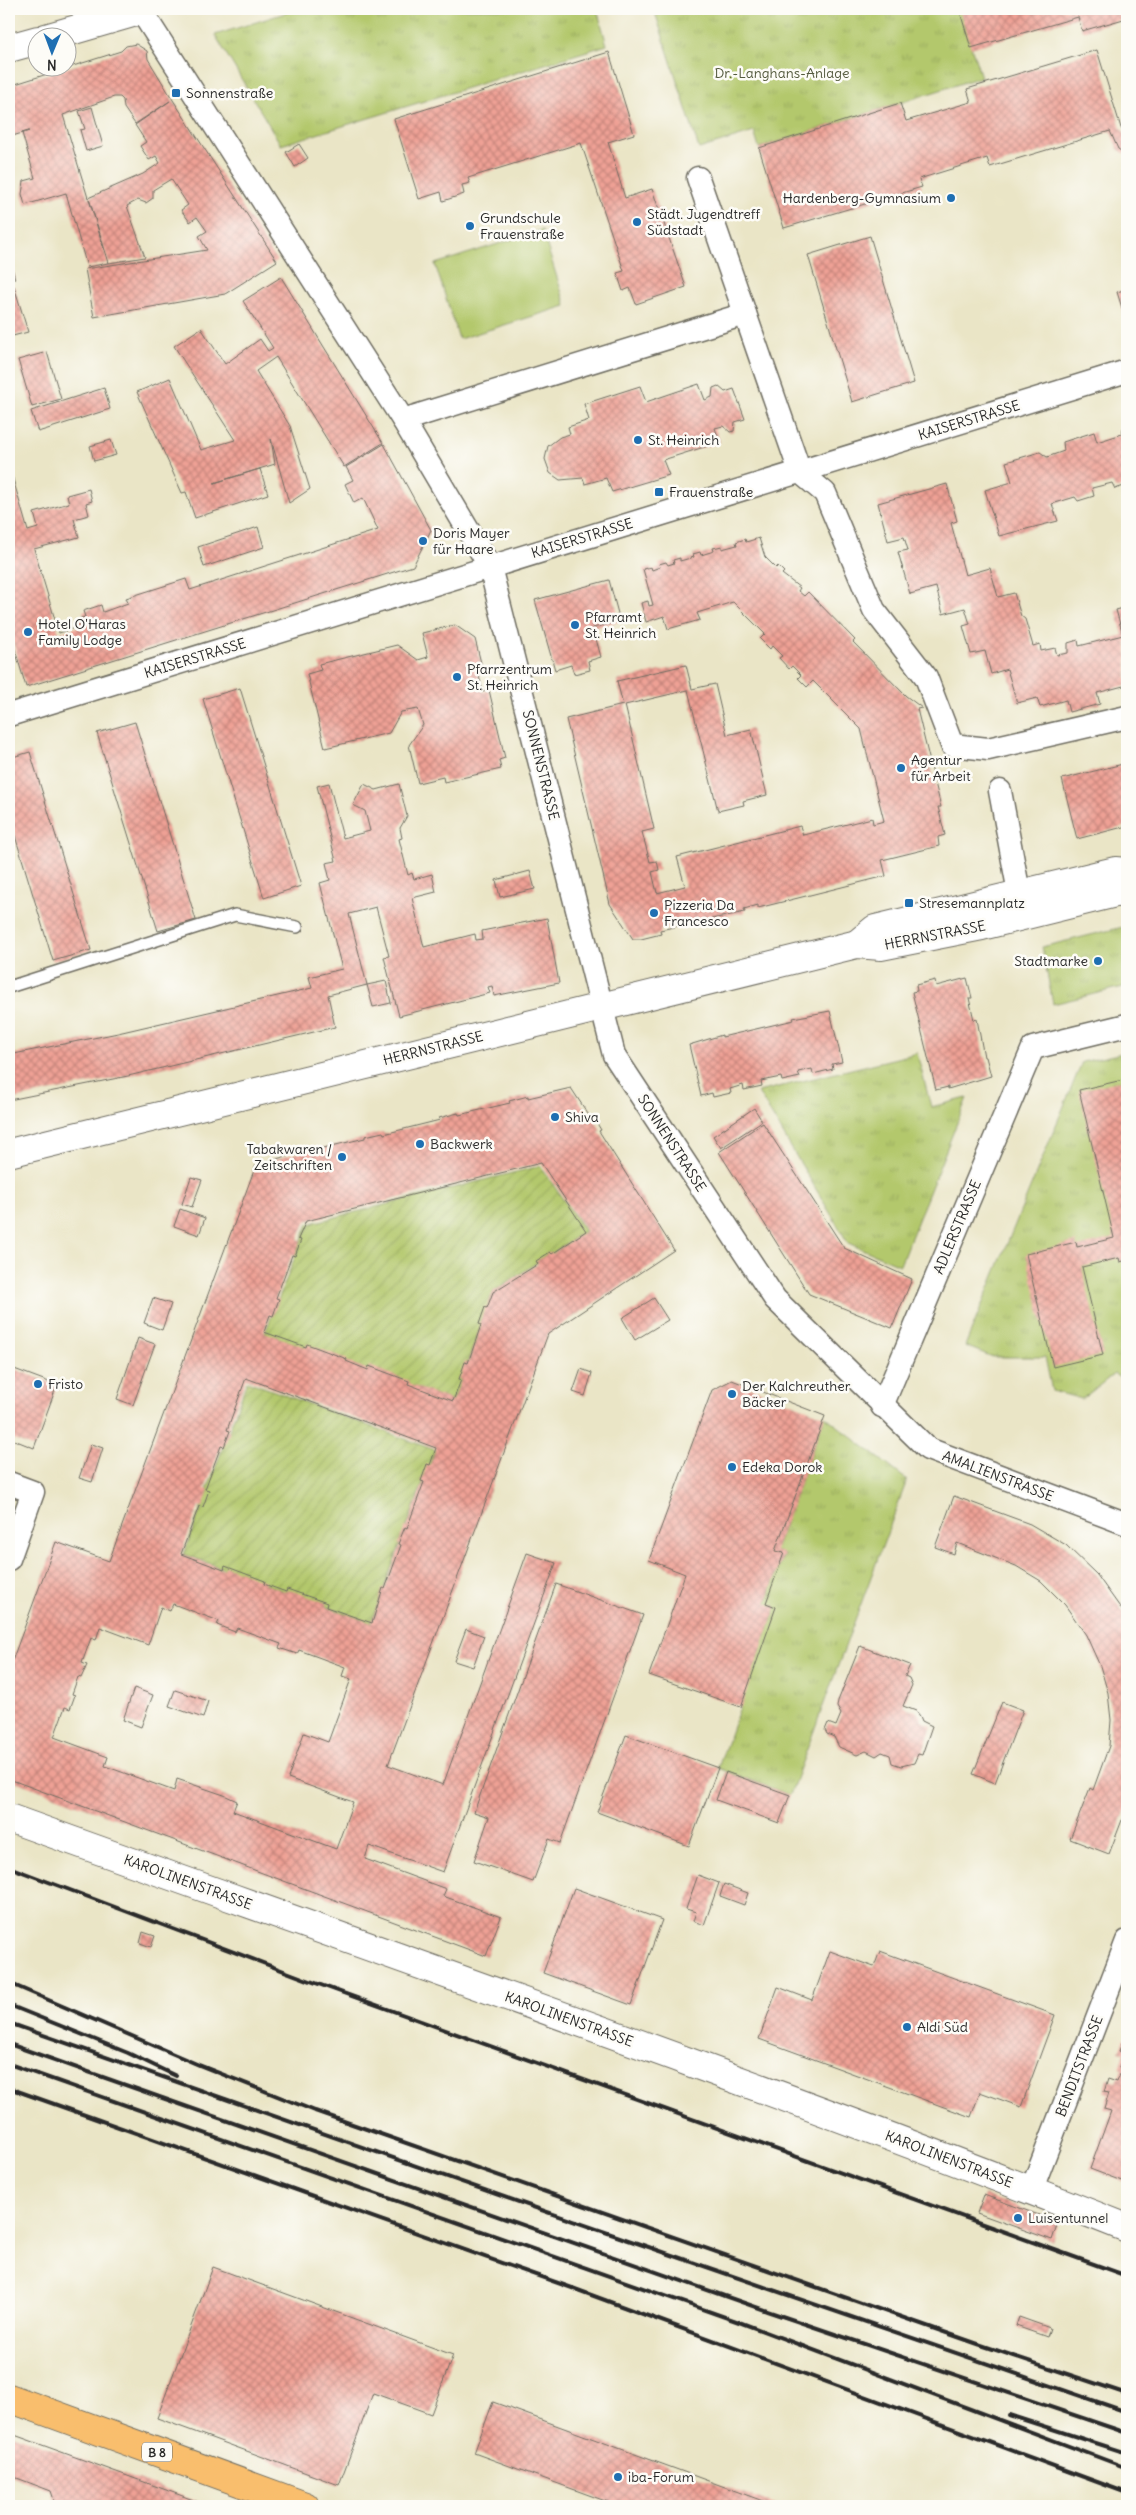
<svg xmlns="http://www.w3.org/2000/svg" width="1136" height="2515" font-family="Delius,sans-serif">
	<style>
		.grass { fill: url(#grass-tufts); stroke: #6f7a4c }
		.garden { fill: url(#garden-furrows); stroke: #6f7a4c }
		.pitch { fill: #b3c86c; stroke: #6f7a4c }
		.building { fill: url(#building-cross-hatch); fill-rule: evenodd }
		.lines { fill: none; stroke-linecap: round; stroke-linejoin: round }
		.service-casing { stroke: #6e6c61; stroke-width: 14 }
		.minor-casing { stroke: #6e6c61; stroke-width: 25 }
		.tertiary-casing { stroke: #6e6c61; stroke-width: 30 }
		.primary-casing { stroke: #6e6c61; stroke-width: 30 }
		.service { stroke: #fff; stroke-width: 11 }
		.minor { stroke: #fff; stroke-width: 22 }
		.tertiary { stroke: #fff; stroke-width: 28 }
		.primary { stroke: #f9be6d; stroke-width: 28 }
		.rail { stroke: #2b2b2b; stroke-width: 4 }
		.poi-dot { fill: #1f6fb2; stroke: #fdfcf7; stroke-width: 2 }
		.labels { text-anchor: middle; dominant-baseline: central; stroke-width: 5; stroke-linejoin: round; paint-order: stroke }
		.shield { fill: #fdfcf7; stroke: #6a6a68; stroke-width: 1 }
		.shield-label { font-size: 12px; font-weight: bold; fill: #2b2b2b }
		.park-label { font-size: 14px; fill: #545a3e; stroke: #fdfcf7 }
		.poi-label { font-size: 14px; fill: #2b2b2b; stroke: #fdfcf7; text-anchor: start }
		.street-label { font-size: 14px; fill: #2b2b2b; stroke: #fdfcf7 }
	</style>
	<defs>
		<pattern id="grass-tufts" width="24" height="20" patternUnits="userSpaceOnUse" patternTransform="scale(1.25)"><rect width="24" height="20" fill="#b3c86c"/><path d="M3 7l-1-3M5 7V3M7 7l1-3M15 17l-1-3M17 17v-4M19 17l1-3" fill="none" stroke="#9aac5e"/></pattern>
		<pattern id="garden-furrows" width="10" height="10" patternUnits="userSpaceOnUse" patternTransform="scale(1.25)"><rect width="10" height="10" fill="#b3c86c"/><path d="M-1 1l2-2M0 10L10 0M9 11l2-2" fill="none" stroke="#9aac5e"/></pattern>
		<pattern id="building-cross-hatch" width="8" height="8" patternUnits="userSpaceOnUse" patternTransform="scale(1.25)"><rect width="8" height="8" fill="#efa195"/><path d="M0 0l8 8M0 8l8-8" fill="none" stroke="#c2837a"/></pattern>
	</defs>
	<rect width="100%" height="100%" fill="#fdfcf7"/>
	<filter id="ink" filterUnits="userSpaceOnUse"><feTurbulence type="fractalNoise" baseFrequency=".02" numOctaves="2"/><feDisplacementMap in="SourceGraphic" scale="10" xChannelSelector="R" yChannelSelector="G"/><feConvolveMatrix kernelMatrix="1 2 1 2 8 2 1 2 1" color-interpolation-filters="sRGB"/></filter>
	<filter id="wash" filterUnits="userSpaceOnUse"><feTurbulence type="fractalNoise" baseFrequency=".0096" numOctaves="4" result="noise"/><feDisplacementMap in="SourceGraphic" scale="20" xChannelSelector="R" yChannelSelector="G"/><feGaussianBlur stdDeviation="1.12" result="paint"/><feColorMatrix in="noise" values="0 0 0 0 0 0 0 0 0 0 0 0 0 0 0 0 0 1.4 0 .05"/><feComposite in="paint" operator="in"/></filter>
	<g filter="url(#wash)">
		<rect width="100%" height="100%" fill="#eae5c6"/>
		<!-- grass -->
		<g class="grass">
			<polygon points="298,9 597,9 607,45 281,145 215,35"/>
			<polygon points="654,9 959,9 981,77 759,148 754,132 699,149"/>
			<polygon points="1127,926 1127,986 1053,1004 1042,947"/>
			<polygon points="1127,1052 1127,1382 1114,1374 1082,1399 1052,1391 1045,1357 993,1357 965,1346 1082,1062"/>
			<polygon points="917,1053 931,1107 967,1098 900,1265 848,1243 758,1092"/>
			<polygon points="825,1416 907,1480 790,1795 718,1768 776,1607 766,1603 784,1554 775,1551"/>
		</g>
		<!-- garden -->
		<g class="garden">
			<polygon points="540,1166 585,1231 494,1291 453,1401 265,1333 308,1224"/>
			<polygon points="247,1381 435,1450 371,1623 184,1554"/>
		</g>
		<!-- pitch -->
		<polygon class="pitch" points="542,230 566,306 459,339 435,264"/>
		<g id="blocks">
			<!-- building -->
			<g class="building">
				<polygon points="959,9 1127,9 1127,18 1082,31 1078,17 971,48"/>
				<path d="M136,44L147,51L148,59L173,100L277,261L225,294L94,317L85,269L207,250L199,236L207,231L197,217L190,222L181,210L188,205L171,179L153,190V198L146,203L138,200L127,206L145,257L109,263L89,199L108,263L87,267L66,193L25,205L22,194L24,181L35,178L22,133L29,131L9,137V86L121,51L126,46ZM114,97H120L123,100L124,108L135,124L170,101L135,125L146,142L140,146L149,160L156,156L160,163L143,174L88,198L63,115Z"/>
				<polygon points="1097,50 1121,128 1127,137 1127,155 1118,149 1110,131 990,167 987,158 919,179 922,187 784,228 759,148 900,103 906,121 971,102 967,89"/>
				<polygon points="609,52 634,134 608,142 625,198 652,189 686,287 636,304 630,288 623,291 617,273 624,271 581,143 468,178 470,183 462,185 464,194 443,201 441,192 419,199 394,119"/>
				<polygon points="92,107 103,146 86,151 80,130 85,129 79,111"/>
				<polygon points="299,144 308,158 295,167 286,152"/>
				<polygon points="870,236 914,383 852,402 808,255"/>
				<polygon points="9,256 15,279 9,281"/>
				<polygon points="281,277 383,443 344,467 276,357 256,371 290,426 310,489 289,503 271,439 275,464 214,483 260,469 268,494 195,518 186,492 182,493 137,392 170,378 201,450 235,440 174,346 201,328 225,364 260,339 268,351 273,348 243,301"/>
				<polygon points="14,286 28,332 9,337 9,287"/>
				<polygon points="1127,289 1127,324 1117,292"/>
				<polygon points="47,352 61,399 32,407 18,360"/>
				<polygon points="699,384 705,400 712,397 713,388 718,386 725,392 734,389 745,419 735,422 734,431 730,432 723,426 715,428 720,442 663,460 669,475 612,492 606,478 585,484 583,478 560,480 550,473 545,459 548,446 560,437 570,434 568,427 589,420 584,404 640,386 646,402"/>
				<polygon points="104,388 110,409 38,432 31,411"/>
				<polygon points="1127,427 1127,485 1115,489 1112,483 1092,488 1094,496 1078,501 1075,497 1052,504 1058,521 999,536 985,490 1012,482 1006,462 1040,452 1047,457 1064,451 1063,442 1094,432 1097,442 1122,434 1123,428"/>
				<polygon points="111,440 116,455 94,461 90,446"/>
				<polygon points="384,444 431,530 413,566 26,687 9,629 9,465 28,531 38,528 34,513 69,503 67,495 89,489 92,501 86,503 89,515 74,519 79,537 34,549 59,633 80,626 78,619 85,617 83,611 101,605 103,612 128,603 126,598 186,579 190,590 378,530 363,498 354,503 345,484 353,480 346,467"/>
				<polygon points="947,484 957,521 951,523 965,575 990,568 998,597 1014,593 1021,616 1025,619 1033,646 1040,644 1041,651 1055,648 1057,655 1068,653 1068,643 1078,640 1079,646 1123,635 1116,610 1127,607 1127,685 1097,693 1100,704 1069,712 1066,700 1040,707 1037,698 1017,703 1007,669 991,674 985,651 971,654 963,626 970,624 965,608 943,614 936,587 910,594 898,552 908,550 904,537 888,541 878,503"/>
				<polygon points="258,527 264,547 204,567 198,547"/>
				<polygon points="759,538 765,557 776,568 778,566 784,572 782,574 800,588 798,591 804,596 808,592 855,640 853,642 906,696 922,708 917,709 941,807 938,807 945,835 938,837 939,846 882,860 886,876 758,908 758,905 744,909 745,912 660,930 661,934 641,939 633,939 610,904 566,719 623,705 617,681 686,665 692,689 715,684 727,735 751,729 767,795 743,801 744,805 718,811 688,690 625,705 654,829 642,832 650,862 657,861 659,870 652,872 657,893 685,886 677,857 800,826 803,835 872,818 873,824 884,821 861,729 813,681 807,687 798,678 801,675 792,666 789,669 779,658 782,656 772,646 770,649 760,639 765,634 733,602 697,613 700,620 668,629 664,616 646,622 641,603 648,601 649,606 653,605 643,569 651,567 652,570 660,567 659,564 666,562 668,565 674,563 673,560 680,558 680,561 694,557 693,554 700,552 701,555 714,551 713,548 722,546 722,549 737,545 736,542 745,539 746,542"/>
				<polygon points="609,580 620,621 593,628 601,657 588,661 590,670 574,674 571,665 555,670 535,600"/>
				<polygon points="455,625 475,639 483,671 478,672 483,692 489,690 505,758 499,760 501,769 444,782 443,777 418,783 409,745 423,725 418,709 401,712 389,733 325,748 307,674 321,670 319,664 397,645 418,660 428,657 422,633"/>
				<polygon points="240,688 301,886 264,898 203,699"/>
				<polygon points="135,722 196,920 158,931 97,733"/>
				<polygon points="30,752 91,950 53,961 9,816 9,758"/>
				<polygon points="1127,763 1127,826 1077,839 1062,779"/>
				<polygon points="329,783 343,838 370,831 365,811 353,805 364,784 376,790 399,784 407,816 400,828 402,838 399,839 408,875 412,873 414,879 432,874 436,892 412,898 424,947 475,934 476,940 483,939 482,931 547,918 559,983 494,996 492,986 488,987 490,993 399,1016 384,957 389,956 376,907 349,914 367,985 328,995 335,1027 128,1076 9,1100 9,1055 118,1033 312,988 309,977 342,969 320,883 330,880 326,863 336,861 317,786"/>
				<polygon points="530,871 535,889 500,897 496,880"/>
				<polygon points="967,978 972,998 969,998 974,1020 977,1019 984,1057 986,1057 991,1076 948,1089 948,1087 936,1090 912,992 917,991 916,985 935,980 936,986"/>
				<polygon points="386,981 391,1003 373,1007 367,985"/>
				<polygon points="830,1011 842,1062 832,1064 833,1069 813,1074 812,1069 798,1072 800,1077 782,1081 781,1077 761,1081 762,1086 744,1090 743,1085 730,1089 731,1093 713,1097 712,1093 701,1096 689,1045 722,1035 722,1037 794,1020 793,1018"/>
				<polygon points="1127,1079 1127,1260 1120,1262 1119,1258 1082,1267 1103,1355 1053,1367 1026,1254 1076,1242 1077,1247 1114,1238 1079,1090"/>
				<path d="M571,1088L590,1117L592,1115L601,1130L599,1131L674,1250L548,1334L388,1765L443,1785L527,1553L556,1563L443,1872L369,1846L365,1859L446,1889L443,1896L501,1917L486,1956L9,1779V1669L56,1542L109,1561L256,1165L314,1148L315,1150L365,1138V1136L383,1132L384,1134L440,1120L439,1118L458,1113L459,1115L510,1103L509,1101L528,1096V1098ZM541,1163L586,1231L552,1254L550,1252L536,1261L538,1264L493,1292L487,1308L485,1307L479,1324L481,1325L468,1363L465,1362L459,1379L461,1380L453,1401L408,1384L409,1381L369,1366L368,1370L346,1361L347,1359L307,1344L306,1347L264,1332L270,1315L273,1316L279,1299L276,1298L292,1255L295,1256L301,1240L298,1239L306,1221ZM246,1378L436,1448L430,1465L427,1464L421,1481L424,1482L407,1528L405,1527L398,1544L401,1545L385,1589L383,1588L372,1623L326,1607L327,1603L287,1589L286,1592L264,1584L265,1581L225,1566L224,1570L181,1554L199,1506L203,1507L209,1490L205,1489L221,1446L224,1447L230,1431L227,1430ZM173,1604L219,1621L217,1625L235,1632L237,1628L281,1644L279,1648L297,1654L299,1650L345,1667L342,1676L351,1679L328,1742L304,1733L288,1778L353,1802L336,1849L233,1811L237,1801L224,1795L177,1779L174,1791L105,1766L108,1757L54,1737L65,1707L70,1709L75,1695L72,1694L78,1677L81,1678L87,1665L82,1663L91,1638L96,1640L100,1627L148,1645L161,1607L170,1611Z"/>
				<polygon points="754,1108 762,1121 721,1148 713,1136"/>
				<polygon points="763,1123 844,1248 912,1279 892,1328 809,1294 719,1152"/>
				<polygon points="191,1177 202,1180 192,1207 182,1204"/>
				<polygon points="180,1209 205,1218 199,1235 174,1226"/>
				<polygon points="153,1298 171,1304 162,1330 144,1323"/>
				<polygon points="654,1298 668,1320 635,1340 622,1318"/>
				<polygon points="138,1338 155,1344 133,1405 117,1399"/>
				<polygon points="9,1367 57,1385 34,1448 9,1438"/>
				<polygon points="581,1369 592,1373 585,1396 573,1392"/>
				<polygon points="732,1380 825,1416 775,1551 784,1553 766,1603 776,1607 741,1707 649,1675 685,1574 649,1560 712,1390"/>
				<polygon points="91,1444 103,1448 92,1482 79,1478"/>
				<polygon points="954,1496 1030,1524 1066,1545 1097,1575 1127,1617 1127,1807 1109,1854 1070,1839 1090,1788 1093,1790 1109,1746 1111,1720 1108,1693 1100,1666 1086,1635 1065,1605 1041,1581 1016,1566 957,1543 954,1554 935,1547"/>
				<polygon points="556,1584 643,1615 560,1843 549,1839 533,1882 474,1861 489,1817 474,1812"/>
				<polygon points="466,1629 484,1636 473,1667 454,1661"/>
				<polygon points="860,1646 910,1665 905,1676 909,1678 912,1685 903,1706 916,1711 920,1716 922,1721 932,1726 922,1755 918,1754 914,1763 901,1766 892,1763 890,1755 882,1752 876,1756 866,1751 857,1755 839,1747 834,1737 827,1734 825,1730 828,1723 836,1726 841,1714 837,1707 838,1701"/>
				<polygon points="134,1688 153,1695 141,1727 123,1720"/>
				<polygon points="175,1690 208,1701 203,1718 169,1706"/>
				<polygon points="1002,1702 1023,1710 995,1783 973,1774"/>
				<polygon points="626,1735 718,1768 689,1846 597,1812"/>
				<polygon points="726,1772 790,1795 779,1823 716,1800"/>
				<polygon points="698,1875 719,1883 704,1925 693,1921 696,1912 686,1909"/>
				<polygon points="724,1884 748,1893 744,1905 720,1896"/>
				<polygon points="574,1888 662,1920 631,2005 543,1973"/>
				<polygon points="143,1932 155,1936 151,1947 140,1943"/>
				<polygon points="830,1951 874,1967 880,1951 1055,2015 1021,2107 980,2092 971,2117 759,2039 778,1987 812,2000"/>
				<polygon points="1124,2038 1127,2039 1127,2183 1090,2169 1111,2111 1104,2109 1109,2093 1104,2092 1108,2079 1117,2082 1122,2069 1119,2068 1124,2053 1119,2051"/>
				<polygon points="984,2195 1058,2222 1052,2240 977,2213"/>
				<polygon points="213,2267 453,2355 431,2414 373,2393 339,2485 157,2418"/>
				<polygon points="1019,2317 1050,2328 1047,2337 1016,2326"/>
				<polygon points="493,2402 763,2501 777,2506 619,2506 474,2453"/>
				<polygon points="9,2433 180,2495 209,2506 51,2506 54,2500 51,2491 9,2475"/>
			</g>
		</g>
	</g>
	<g filter="url(#ink)">
		<use href="#blocks" fill-opacity="0" stroke="#6e6c61" stroke-width="1"/>
		<g class="lines">
			<defs>
				<polyline id="service" points="9,987 235,915 297,927"/>
				<g id="minor">
					<polyline points="140,9 403,420 490,567 614,1055 775,1299 928,1449 1127,1524"/>
					<polyline points="698,178 800,472 825,493 874,610 926,677 952,745 988,749 1127,717"/>
					<polyline points="403,420 745,314"/>
					<polyline points="9,715 1127,371"/>
					<polyline points="1000,791 1019,893"/>
					<polyline points="882,1406 1033,1048 1127,1025"/>
					<polyline points="9,1483 33,1492 9,1559"/>
					<polyline points="1031,2191 1127,1941"/>
				</g>
				<g id="tertiary">
					<polyline points="46,38 146,9"/>
					<polyline points="9,48 38,40"/>
					<polyline points="857,944 875,929 1115,871 1127,872"/>
					<polyline points="9,1153 857,944 881,946 982,926 1120,892 1127,887"/>
					<path d="M9,1818C382,1952 758,2082 1127,2228"/>
				</g>
				<polyline id="primary" points="9,2398 305,2506"/>
			</defs>
			<!-- service casing -->
			<use href="#service" class="service-casing"/>
			<!-- minor casing -->
			<use href="#minor" class="minor-casing"/>
			<!-- tertiary casing -->
			<use href="#tertiary" class="tertiary-casing"/>
			<!-- primary casing -->
			<use href="#primary" class="primary-casing"/>
			<!-- service -->
			<use href="#service" class="service"/>
			<!-- minor -->
			<use href="#minor" class="minor"/>
			<!-- tertiary -->
			<use href="#tertiary" class="tertiary"/>
			<!-- primary -->
			<use href="#primary" class="primary"/>
			<!-- rail -->
			<g class="rail">
				<polyline points="9,1867 321,1985 1127,2276"/>
				<polyline points="9,1983 199,2065 315,2111 978,2344 1127,2394"/>
				<polyline points="9,2005 128,2053 176,2076"/>
				<polyline points="9,2023 550,2213 1127,2412"/>
				<polyline points="9,2044 767,2311 1127,2433"/>
				<polyline points="9,2064 739,2322 1127,2468"/>
				<polyline points="9,2088 575,2289 1127,2493"/>
				<polyline points="1009,2415 1127,2453"/>
			</g>
		</g>
	</g>
	<!-- markers -->
	<g class="poi-dot">
		<rect x="171" y="88" width="10" height="10" rx="2.5"/>
		<circle cx="951" cy="198" r="5"/>
		<circle cx="637" cy="222" r="5"/>
		<circle cx="470" cy="226" r="5"/>
		<circle cx="638" cy="440" r="5"/>
		<rect x="654" y="487" width="10" height="10" rx="2.5"/>
		<circle cx="423" cy="541" r="5"/>
		<circle cx="575" cy="625" r="5"/>
		<circle cx="28" cy="632" r="5"/>
		<circle cx="457" cy="677" r="5"/>
		<circle cx="901" cy="768" r="5"/>
		<rect x="904" y="898" width="10" height="10" rx="2.5"/>
		<circle cx="654" cy="913" r="5"/>
		<circle cx="1098" cy="961" r="5"/>
		<circle cx="555" cy="1117" r="5"/>
		<circle cx="420" cy="1144" r="5"/>
		<circle cx="342" cy="1157" r="5"/>
		<circle cx="38" cy="1384" r="5"/>
		<circle cx="732" cy="1394" r="5"/>
		<circle cx="732" cy="1467" r="5"/>
		<circle cx="907" cy="2027" r="5"/>
		<circle cx="1018" cy="2218" r="5"/>
		<circle cx="618" cy="2477" r="5"/>
	</g>
	<g class="labels">
		<!-- shield labels -->
		<rect class="shield" x="142" y="2442.5" width="30" height="19" rx="4"/>
		<g class="shield-label">
			<text x="157" y="2452">B 8</text>
		</g>
		<!-- park labels -->
		<g class="park-label">
			<text x="782" y="73">Dr.-Langhans-Anlage</text>
		</g>
		<!-- poi labels -->
		<g class="poi-label">
			<text x="186" y="93">Sonnenstraße</text>
			<text x="941" y="198" text-anchor="end">Hardenberg-Gymnasium</text>
			<text x="647" y="214">Städt. Jugendtreff<tspan x="647" dy="16">Südstadt</tspan></text>
			<text x="480" y="218">Grundschule<tspan x="480" dy="16">Frauenstraße</tspan></text>
			<text x="648" y="440">St. Heinrich</text>
			<text x="669" y="492">Frauenstraße</text>
			<text x="433" y="533">Doris Mayer<tspan x="433" dy="16">für Haare</tspan></text>
			<text x="585" y="617">Pfarramt<tspan x="585" dy="16">St. Heinrich</tspan></text>
			<text x="38" y="624">Hotel O'Haras<tspan x="38" dy="16">Family Lodge</tspan></text>
			<text x="467" y="669">Pfarrzentrum<tspan x="467" dy="16">St. Heinrich</tspan></text>
			<text x="911" y="760">Agentur<tspan x="911" dy="16">für Arbeit</tspan></text>
			<text x="919" y="903">Stresemannplatz</text>
			<text x="664" y="905">Pizzeria Da<tspan x="664" dy="16">Francesco</tspan></text>
			<text x="1088" y="961" text-anchor="end">Stadtmarke</text>
			<text x="565" y="1117">Shiva</text>
			<text x="430" y="1144">Backwerk</text>
			<text x="332" y="1149" text-anchor="end">Tabakwaren /<tspan x="332" dy="16">Zeitschriften</tspan></text>
			<text x="48" y="1384">Fristo</text>
			<text x="742" y="1386">Der Kalchreuther<tspan x="742" dy="16">Bäcker</tspan></text>
			<text x="742" y="1467">Edeka Dorok</text>
			<text x="917" y="2027">Aldi Süd</text>
			<text x="1028" y="2218">Luisentunnel</text>
			<text x="628" y="2477">iba-Forum</text>
		</g>
		<!-- street labels -->
		<g class="street-label">
			<text transform="translate(969 420) rotate(-17)">KAISERSTRASSE</text>
			<text transform="translate(582 538) rotate(-17)">KAISERSTRASSE</text>
			<text transform="translate(195 658) rotate(-17)">KAISERSTRASSE</text>
			<text transform="translate(541 765) rotate(76)">SONNENSTRASSE</text>
			<text transform="translate(935 935) rotate(-11)">HERRNSTRASSE</text>
			<text transform="translate(433 1048) rotate(-14)">HERRNSTRASSE</text>
			<text transform="translate(672 1143) rotate(57)">SONNENSTRASSE</text>
			<text transform="translate(957 1227) rotate(-67)">ADLERSTRASSE</text>
			<text transform="translate(998 1476) rotate(21)">AMALIENSTRASSE</text>
			<text transform="translate(188 1882) rotate(20)">KAROLINENSTRASSE</text>
			<text transform="translate(569 2019) rotate(20)">KAROLINENSTRASSE</text>
			<text transform="translate(1079 2066) rotate(-69)">BENDITSTRASSE</text>
			<text transform="translate(949 2159) rotate(21)">KAROLINENSTRASSE</text>
		</g>
	</g>
	<!-- margin -->
	<rect width="1136" height="2515" fill="none" stroke="#fdfcf7" stroke-width="30"/>
	<!-- north arrow -->
	<g transform="translate(52 52) rotate(181)"><circle r="24" fill="#fdfcf7" stroke="#a9a8a5"/>
	<path d="M0-4L9 19L0 12L-9 19Z" fill="#1f6fb2"/>
	<text y="-8" font-size="14" font-weight="bold" text-anchor="middle" fill="#2b2b2b">N</text>
	</g>
</svg>
